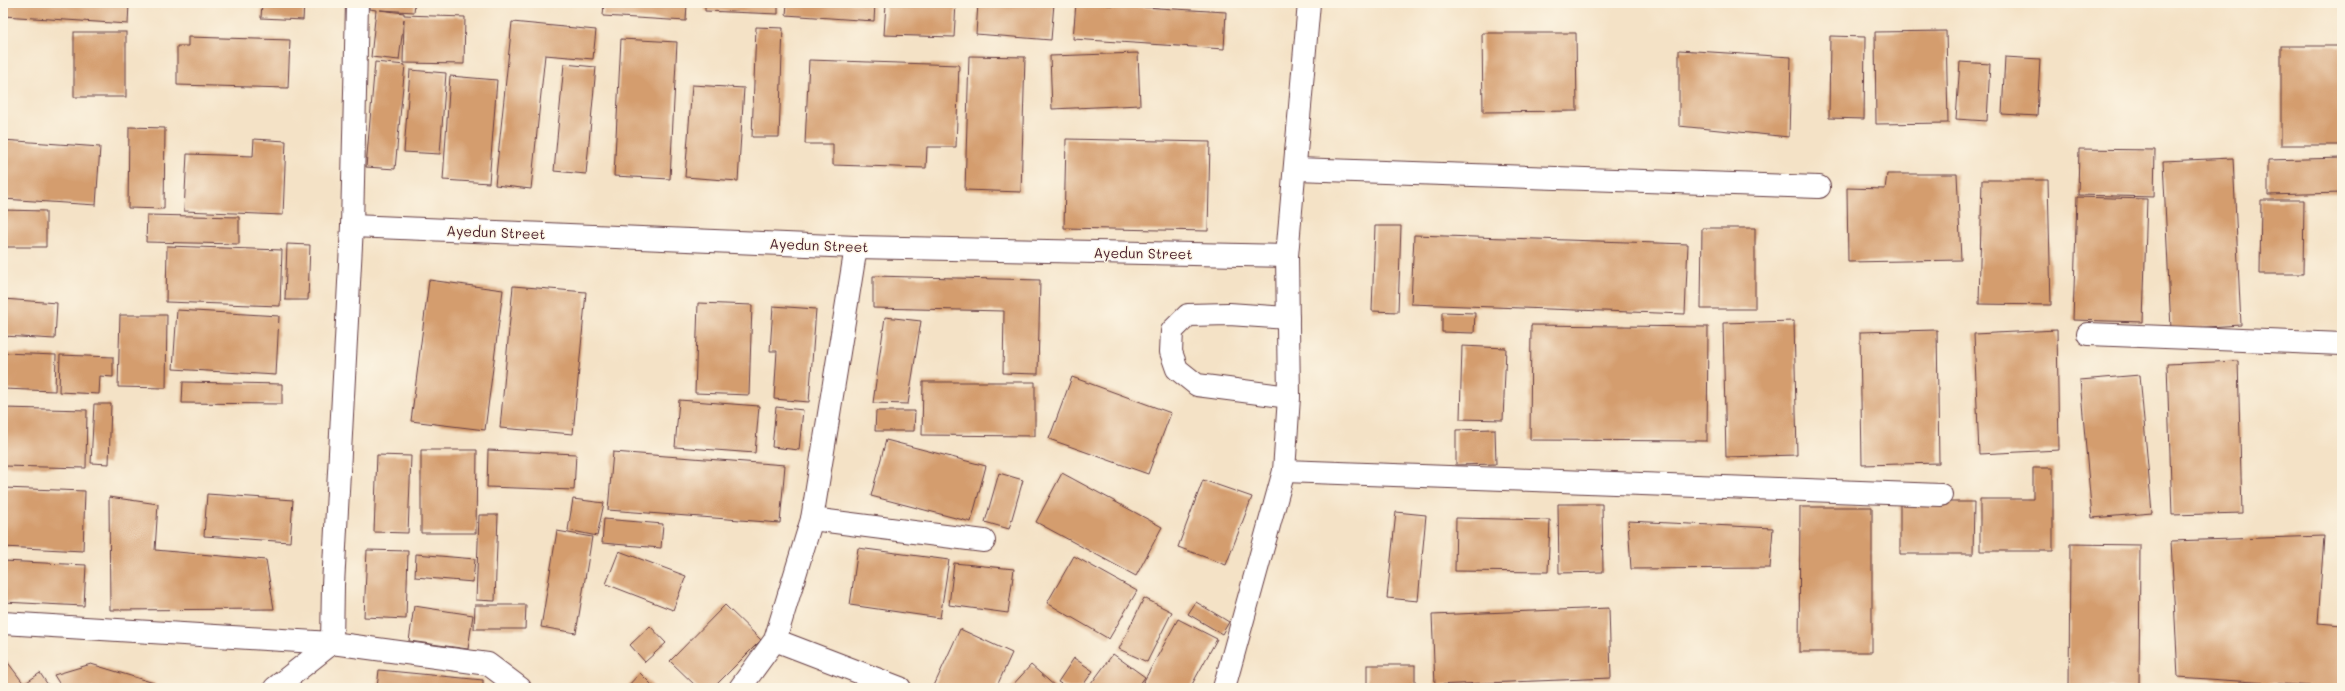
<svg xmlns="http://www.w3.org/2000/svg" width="2345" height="691" font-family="Mali,sans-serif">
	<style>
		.building { fill: #d49d6e }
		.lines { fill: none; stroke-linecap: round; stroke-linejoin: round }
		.minor-casing { stroke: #643c42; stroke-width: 24 }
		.major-casing { stroke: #643c42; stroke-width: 24 }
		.minor { stroke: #fff; stroke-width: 22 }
		.major { stroke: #fff; stroke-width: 22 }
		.labels { text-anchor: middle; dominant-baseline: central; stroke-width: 3; stroke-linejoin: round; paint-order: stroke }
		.street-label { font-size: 14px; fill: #4a1f2b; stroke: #fcf5e5 }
	</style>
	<rect width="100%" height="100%" fill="#fcf5e5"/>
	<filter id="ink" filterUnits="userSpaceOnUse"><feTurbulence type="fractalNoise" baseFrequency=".025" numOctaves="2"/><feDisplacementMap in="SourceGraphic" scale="8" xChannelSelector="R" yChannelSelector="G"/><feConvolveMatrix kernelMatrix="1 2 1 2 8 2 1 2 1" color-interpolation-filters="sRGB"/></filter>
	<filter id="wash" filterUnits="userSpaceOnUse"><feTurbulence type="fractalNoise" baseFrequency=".012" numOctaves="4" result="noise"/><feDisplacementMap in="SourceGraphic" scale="16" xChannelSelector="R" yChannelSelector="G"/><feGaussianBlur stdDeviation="0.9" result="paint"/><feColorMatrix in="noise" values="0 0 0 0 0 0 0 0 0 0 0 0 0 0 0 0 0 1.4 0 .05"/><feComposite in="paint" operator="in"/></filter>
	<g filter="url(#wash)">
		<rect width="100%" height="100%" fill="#f4e2c6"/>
		<g id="blocks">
			<!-- building -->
			<g class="building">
				<polygon points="3,3 129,3 128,24 3,16"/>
				<polygon points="262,3 304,3 303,20 261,18"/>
				<polygon points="370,3 415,3 414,12 380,10 404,13 404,15 465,17 464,64 403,63 404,19 399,60 371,57 376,10 370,9"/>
				<polygon points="604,3 687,3 686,21 603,16"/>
				<polygon points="705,3 778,3 778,14 705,11"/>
				<polygon points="787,3 875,3 874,21 786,15"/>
				<polygon points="886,3 956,3 954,37 884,35"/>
				<polygon points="978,3 1054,3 1051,40 976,34"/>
				<polygon points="1076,3 1107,3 1107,5 1226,12 1224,49 1073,39"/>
				<polygon points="512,22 596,30 593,59 545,55 531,189 495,185"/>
				<polygon points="756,27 783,28 779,137 752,137"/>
				<polygon points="1946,31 1948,123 1876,124 1875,32"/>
				<rect x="74" y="32" width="52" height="65"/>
				<polygon points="1482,33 1576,33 1577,111 1483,112"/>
				<polygon points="1830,36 1865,37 1864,119 1829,118"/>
				<polygon points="188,37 290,40 288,88 177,85 177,46 188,46"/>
				<polygon points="621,39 677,42 670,179 614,176"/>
				<rect x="2281" y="46" width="61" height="99"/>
				<polygon points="1679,50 1791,57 1789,137 1679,126"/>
				<polygon points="1138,53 1140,105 1052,109 1050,56"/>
				<polygon points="969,56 1025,57 1021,192 965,190"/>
				<polygon points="2005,57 2040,59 2037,116 2002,114"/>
				<polygon points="809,60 959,65 956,147 927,147 926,168 833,165 833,144 805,144"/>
				<polygon points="375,62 405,65 395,169 366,167"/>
				<polygon points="1960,62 1990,64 1987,121 1956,119"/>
				<polygon points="564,64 596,67 586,174 554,171"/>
				<polygon points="410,70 446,73 440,154 404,152"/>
				<polygon points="450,76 497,80 489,183 443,180"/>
				<polygon points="692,85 744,88 738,181 685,177"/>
				<polygon points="129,127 165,128 164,209 128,208"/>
				<polygon points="254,139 286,141 283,215 184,211 187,154 253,156"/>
				<polygon points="1066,139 1210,142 1208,231 1064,228"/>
				<polygon points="3,140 100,147 96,205 3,199"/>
				<polygon points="2079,149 2155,150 2154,197 2078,195"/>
				<polygon points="2233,158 2241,325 2171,329 2163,161"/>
				<polygon points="2342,158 2342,193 2268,195 2268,160"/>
				<polygon points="1887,174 1957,174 1961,260 1848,262 1847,188 1885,189"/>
				<polygon points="1982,180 2048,180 2051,305 1979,304"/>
				<polygon points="2077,197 2147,199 2143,322 2073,320"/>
				<polygon points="2261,200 2304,200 2303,274 2260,274"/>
				<polygon points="3,210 46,211 46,247 3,247"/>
				<polygon points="147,215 239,217 239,244 146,242"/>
				<polygon points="1375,226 1401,226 1398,312 1372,311"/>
				<polygon points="1702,228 1755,228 1755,309 1701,309"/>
				<polygon points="1414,235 1688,244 1685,314 1411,304"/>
				<polygon points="287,244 310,245 308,300 285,300"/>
				<polygon points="167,246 282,250 280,306 166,302"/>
				<polygon points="873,276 1040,280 1038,374 1003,373 1004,311 873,308"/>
				<polygon points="429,280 503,290 485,430 411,421"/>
				<polygon points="513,286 586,292 573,434 500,428"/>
				<polygon points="3,299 57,303 55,339 3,336"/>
				<polygon points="698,303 752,305 749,395 695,393"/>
				<polygon points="773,306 816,309 809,402 774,399 777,351 770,351"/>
				<polygon points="177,310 279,316 276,375 173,369"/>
				<polygon points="1442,312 1475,313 1474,333 1442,332"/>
				<polygon points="120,315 167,315 166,388 118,387"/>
				<polygon points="885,317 921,321 908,404 873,403"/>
				<polygon points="1794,321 1797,455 1726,457 1723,323"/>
				<polygon points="1531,325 1708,327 1707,441 1530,440"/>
				<polygon points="1937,330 1939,463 1862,465 1860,332"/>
				<polygon points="2057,330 2059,450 1979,454 1974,334"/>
				<polygon points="1462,346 1506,348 1503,420 1460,419"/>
				<polygon points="3,353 56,355 55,391 3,389"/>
				<polygon points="60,355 113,357 113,377 100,376 99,394 59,392"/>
				<polygon points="2238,361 2242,513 2172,515 2167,364"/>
				<polygon points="2140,375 2152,513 2092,518 2080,380"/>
				<polygon points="1072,377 1171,413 1148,474 1049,439"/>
				<polygon points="183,382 282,384 282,404 182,403"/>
				<polygon points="923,382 1035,382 1035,436 922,435"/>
				<polygon points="679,400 759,406 755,453 675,447"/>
				<polygon points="94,404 111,404 109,464 91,463"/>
				<polygon points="776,407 803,410 799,450 772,447"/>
				<polygon points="3,408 87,410 86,468 3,466"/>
				<polygon points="876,411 915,411 914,431 875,431"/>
				<polygon points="1495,429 1496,464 1456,465 1456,430"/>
				<polygon points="886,440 986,466 971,522 871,496"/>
				<polygon points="421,450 477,450 476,533 421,533"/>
				<polygon points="488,450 576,454 574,490 487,487"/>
				<polygon points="613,452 785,465 780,523 608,510"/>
				<polygon points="377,455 411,456 408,533 374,532"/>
				<polygon points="2033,468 2053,468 2053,551 1980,551 1980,499 2033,499"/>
				<polygon points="999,473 1023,480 1009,529 985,522"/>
				<polygon points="1062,473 1162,527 1136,576 1036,522"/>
				<polygon points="1203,480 1252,497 1226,565 1178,547"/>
				<polygon points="3,488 85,491 83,551 3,547"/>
				<polygon points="207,494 293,500 290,542 204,536"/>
				<polygon points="109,497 158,504 155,550 266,560 274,609 110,610"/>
				<polygon points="573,499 604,503 597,536 568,530"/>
				<polygon points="1900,502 1974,502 1973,554 1900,554"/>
				<polygon points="1558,504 1602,504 1603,572 1559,573"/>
				<polygon points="1800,507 1872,507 1872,652 1799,652"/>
				<polygon points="1396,512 1426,515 1418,601 1387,598"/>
				<polygon points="479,515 498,515 495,601 476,600"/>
				<polygon points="1456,518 1550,520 1548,572 1455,571"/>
				<polygon points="604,519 663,524 661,548 602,543"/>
				<polygon points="1628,521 1773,528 1770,568 1631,569"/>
				<polygon points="557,531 592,537 576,633 541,627"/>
				<polygon points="2324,536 2318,623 2342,625 2342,688 2178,677 2171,541"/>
				<polygon points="2070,544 2140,545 2139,688 2069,688"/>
				<polygon points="858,548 949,560 940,618 850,605"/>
				<polygon points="367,550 408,551 406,619 364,617"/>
				<polygon points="619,551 686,576 673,610 606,584"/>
				<polygon points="416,554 475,559 473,582 415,577"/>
				<polygon points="1074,556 1137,591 1109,639 1047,603"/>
				<polygon points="3,561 86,565 84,606 3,602"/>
				<polygon points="954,563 1014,569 1008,613 949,605"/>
				<polygon points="1144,598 1172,612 1147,662 1119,649"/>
				<polygon points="1196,602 1229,622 1222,634 1188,614"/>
				<polygon points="475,605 526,605 525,629 474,629"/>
				<polygon points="725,605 761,640 713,688 698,688 670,661"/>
				<polygon points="414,606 473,615 468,649 409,641"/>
				<polygon points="1609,608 1611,678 1435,685 1432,615"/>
				<polygon points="1178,619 1217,639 1190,688 1140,688"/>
				<polygon points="650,626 666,643 645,662 630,645"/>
				<polygon points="960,629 1012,653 996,688 933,688"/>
				<polygon points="1113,654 1145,677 1137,688 1088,688"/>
				<polygon points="3,656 24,684 40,673 50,688 3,688"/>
				<polygon points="1074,658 1093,671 1081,688 1068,688 1058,682"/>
				<polygon points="91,664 154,683 158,688 62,688 54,675"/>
				<polygon points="1031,665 1057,688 1010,688"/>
				<rect x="1367" y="665" width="48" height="23"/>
				<polygon points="379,670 483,680 483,688 377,688"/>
				<polygon points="640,673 655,688 626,688"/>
			</g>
		</g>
	</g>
	<g filter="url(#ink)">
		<use href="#blocks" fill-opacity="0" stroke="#643c42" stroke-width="1"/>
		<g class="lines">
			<defs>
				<g id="minor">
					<polyline points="1296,169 1819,187"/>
					<polyline points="352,226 856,247 1287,256"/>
					<polyline points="1288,318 1229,314 1188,315 1172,331 1171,352 1177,369 1197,385 1289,397"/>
					<polyline points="2088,334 2342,344"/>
					<polyline points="1284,471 1941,495"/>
					<polyline points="812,519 984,541"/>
					<polyline points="3,623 332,643 488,664 520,688"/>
					<polyline points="775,640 900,688"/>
					<polyline points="275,688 332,643 333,585 352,226 357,3"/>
					<polyline points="740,688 775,640 812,519 856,247"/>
				</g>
				<polyline id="major" points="1224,688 1284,471 1289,397 1287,256 1309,3"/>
			</defs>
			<!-- minor casing -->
			<use href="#minor" class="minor-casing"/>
			<!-- major casing -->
			<use href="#major" class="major-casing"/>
			<!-- minor -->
			<use href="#minor" class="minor"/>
			<!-- major -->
			<use href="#major" class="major"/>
		</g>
	</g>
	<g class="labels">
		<!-- street labels -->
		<g class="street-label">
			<text transform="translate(496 232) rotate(2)">Ayedun Street</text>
			<text transform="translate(819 245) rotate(2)">Ayedun Street</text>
			<text transform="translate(1143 253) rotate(1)">Ayedun Street</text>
		</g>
	</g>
	<!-- margin -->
	<rect width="2345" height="691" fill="none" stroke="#fcf5e5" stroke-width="16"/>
</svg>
